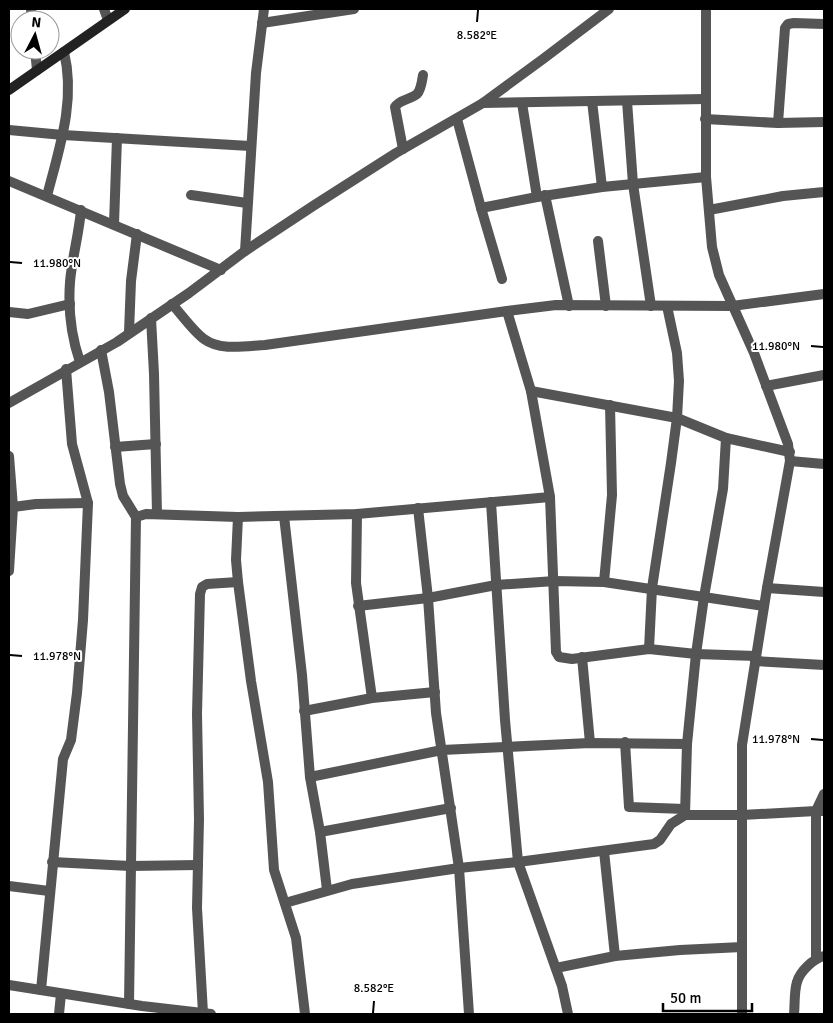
<svg xmlns="http://www.w3.org/2000/svg" width="833" height="1023" font-family="Signika,sans-serif">
	<style>
		.lines { fill: none; stroke-linecap: round; stroke-linejoin: round }
		.street { stroke: #555; stroke-width: 10 }
		.secondary { stroke: #222; stroke-width: 10 }
		.ticks { fill: none; stroke: #000; stroke-width: 2 }
		.ticks-label { font-size: 12px; text-anchor: middle; fill: #000; stroke: #fff; stroke-width: 4; stroke-linejoin: round; paint-order: stroke }
	</style>
	<rect width="100%" height="100%" fill="#fff"/>
	<g class="lines">
		<!-- street -->
		<g class="street">
			<polyline points="31,9 32,20"/>
			<polyline points="104,9 108,20"/>
			<polyline points="706,9 706,177 712,247 719,275 754,353 788,444 790,461 767,588 742,745 742,1014"/>
			<polyline points="262,23 354,9"/>
			<polyline points="35,50 37,70"/>
			<polyline points="592,101 602,187"/>
			<polyline points="627,101 633,184 651,306"/>
			<polyline points="483,103 705,99"/>
			<polyline points="522,103 537,197"/>
			<polyline points="457,119 481,208 537,197 602,187 706,177"/>
			<polyline points="705,119 778,123 824,122"/>
			<polyline points="778,123 785,28 788,24 794,23 824,24"/>
			<polyline points="9,130 63,135 250,146"/>
			<path d="M403,149L395,107C400,99 410,100 417,94C421,90 422,81 423,75"/>
			<polyline points="9,181 221,270"/>
			<polyline points="191,195 247,203"/>
			<polyline points="545,195 569,306"/>
			<path d="M47,196C59,149 76,101 64,52"/>
			<polyline points="481,208 502,279"/>
			<polyline points="709,210 783,196 824,192"/>
			<polyline points="114,224 117,138"/>
			<polyline points="598,241 606,306"/>
			<polyline points="245,251 256,73 264,9"/>
			<path d="M172,304C181,314 194,332 204,339C220,351 246,346 265,345L507,311L556,305L732,306L824,294"/>
			<polyline points="507,311 531,391 550,497 556,652 559,657 572,659 649,649 696,654 756,656"/>
			<polyline points="9,312 28,314 70,304"/>
			<polyline points="151,318 154,374 157,514"/>
			<polyline points="129,332 131,281 137,234"/>
			<polyline points="101,350 109,392 120,484 123,496 136,517 129,1004"/>
			<path d="M80,362C71,336 68,310 70,282C72,258 79,234 81,210"/>
			<polyline points="766,386 824,375"/>
			<polyline points="531,391 677,418 726,438 790,452"/>
			<polyline points="9,403 117,342 189,293 245,251 313,206 396,153 483,103 543,59 609,9"/>
			<polyline points="115,447 156,444"/>
			<polyline points="9,456 13,507 9,571"/>
			<polyline points="790,461 824,464"/>
			<polyline points="491,502 505,720 518,862 562,986 568,1014"/>
			<polyline points="13,507 36,504 88,503"/>
			<polyline points="418,508 428,598 436,713 459,868 469,1014"/>
			<polyline points="357,514 356,583 372,698"/>
			<polyline points="284,516 302,675 310,777 320,832 327,890"/>
			<polyline points="136,517 146,514 238,517 357,514 550,497"/>
			<polyline points="238,517 236,560 238,582 251,681 268,782 274,870 296,938 305,1014"/>
			<polyline points="604,582 612,495 610,405"/>
			<polyline points="767,588 824,592"/>
			<polyline points="358,606 428,598 496,585 555,581 604,582 764,606"/>
			<polyline points="649,649 652,588 671,463 677,418 679,381 677,353 667,306"/>
			<polyline points="582,657 590,743"/>
			<polyline points="755,661 824,665"/>
			<polyline points="304,711 372,698 435,692"/>
			<polyline points="625,742 629,807 685,809"/>
			<polyline points="310,777 442,750 590,743 687,744"/>
			<polyline points="685,815 687,744 696,654 704,597 723,489 726,438"/>
			<polyline points="320,832 451,808"/>
			<polyline points="604,851 615,956"/>
			<polyline points="52,862 130,866 198,865"/>
			<polyline points="9,886 49,891"/>
			<polyline points="285,903 352,884 459,868 518,862 654,844 660,840 671,824 685,815 742,815 816,811 824,794"/>
			<polyline points="816,959 816,811 824,811"/>
			<polyline points="556,968 615,956 680,950 742,947"/>
			<polyline points="9,985 142,1006 211,1014"/>
			<polyline points="41,990 63,759 71,740 77,693 83,620 88,503 72,444 66,369"/>
			<polyline points="203,1013 197,908 199,819 197,714 200,594 202,587 207,584 238,582"/>
			<polyline points="59,1014 61,994"/>
			<path d="M794,1014C795,1004 794,992 797,982C800,971 813,959 824,956"/>
		</g>
		<!-- secondary -->
		<polyline class="secondary" points="9,90 125,9"/>
	</g>
	<!-- ticks -->
	<path class="ticks" d="M477,22L478,10M10,262L22,263M811,346L823,347M10,655L22,656M811,739L823,740M373,1013L374,1001"/>
	<g class="ticks-label">
		<text x="477" y="39">8.582°E</text>
		<text x="57" y="267">11.980°N</text>
		<text x="776" y="350">11.980°N</text>
		<text x="57" y="660">11.978°N</text>
		<text x="776" y="743">11.978°N</text>
		<text x="374" y="992">8.582°E</text>
	</g>
	<!-- border -->
	<rect width="833" height="1023" fill="none" stroke="#000000" stroke-width="20"/>
	<!-- north arrow -->
	<g transform="translate(35 35) rotate(6)"><circle r="24" fill="#ffffff" stroke="#999999"/>
	<path d="M0-4L9 19L0 12L-9 19Z" fill="#000000"/>
	<text y="-8" font-size="14" font-weight="bold" text-anchor="middle" fill="#000000">N</text>
	</g>
	<!-- scale -->
	<path d="M663 1003v8h89v-8" fill="none" stroke="#000000" stroke-width="2.5"/>
	<text x="670" y="1003" font-size="15" fill="#000000" stroke="#ffffff" stroke-width="4" paint-order="stroke">50 m</text>
</svg>
